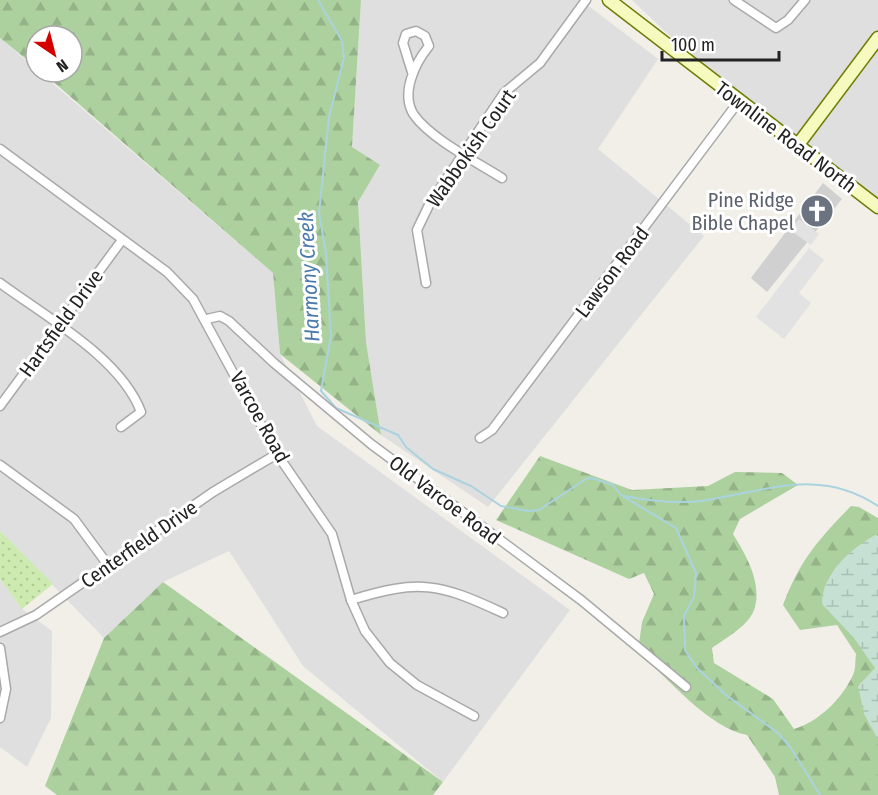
<svg xmlns="http://www.w3.org/2000/svg" width="878" height="795" font-family="'Fira Sans Condensed',sans-serif">
	<style>
		.residential { fill: #e0dfdf }
		.religious { fill: #d0d0d0 }
		.grass { fill: url(#grass-dots) }
		.forest { fill: url(#forest-firs) }
		.wetland { fill: url(#wetland-marsh) }
		.parking { fill: #e2e2e2 }
		.lines { fill: none; stroke-linecap: round; stroke-linejoin: round }
		.stream { stroke: #aad3df; stroke-width: 2 }
		.street-casing { stroke: #a9a9a9; stroke-width: 11 }
		.secondary-casing { stroke: #707d05; stroke-width: 15 }
		.street { stroke: #fff; stroke-width: 8 }
		.secondary { stroke: #f7fabf; stroke-width: 12 }
		.labels { text-anchor: middle; dominant-baseline: central; stroke-width: 6; stroke-linejoin: round; paint-order: stroke }
		.street-label { font-size: 20px; fill: #222; stroke: #fff }
		.worship-label { font-size: 20px; fill: #5b616d; stroke: #fff; text-anchor: end }
		.water-label { font-size: 21px; font-style: italic; fill: #4a7aab; stroke: #fff }
	</style>
	<defs>
		<pattern id="grass-dots" width="8" height="8" patternUnits="userSpaceOnUse" patternTransform="scale(1.5)"><rect width="8" height="8" fill="#cdebb0"/><path d="M2 2h.1M6 6h.1" fill="none" stroke="#b0c997" stroke-width="1.8" stroke-linecap="round"/></pattern>
		<pattern id="forest-firs" width="22" height="20" patternUnits="userSpaceOnUse" patternTransform="scale(1.5)"><rect width="22" height="20" fill="#add19e"/><path d="M5 1l3.5 6h-7zM16 11l3.5 6h-7z" fill="#95b388"/></pattern>
		<pattern id="wetland-marsh" width="20" height="14" patternUnits="userSpaceOnUse" patternTransform="scale(1.5)"><rect width="20" height="14" fill="#c6e0d4"/><path d="M1 5h8M5 5V1M11 12h8M15 12V8" fill="none" stroke="#aac0b6"/></pattern>
	</defs>
	<rect width="100%" height="100%" fill="#f2efe9"/>
	<!-- residential -->
	<g class="residential">
		<polygon points="361,0 581,0 658,59 598,149 704,236 488,507 381,435 366,342 358,201 380,166 352,147"/>
		<polygon points="632,0 878,0 878,205 711,75"/>
		<polygon points="0,38 273,273 280,354 317,426 570,610 443,782 303,666 229,551 163,582 104,638 0,531"/>
		<polygon points="0,579 22,609 52,631 51,718 27,767 0,747"/>
	</g>
	<!-- religious -->
	<polygon class="religious" points="823,183 842,199 767,292 751,278"/>
	<!-- grass -->
	<polygon class="grass" points="0,531 53,584 22,609 0,579"/>
	<!-- forest -->
	<g class="forest">
		<polygon points="0,0 361,0 352,147 380,165 358,202 366,342 381,435 280,354 273,273 42,72 72,72 72,36 36,36 36,67 0,38"/>
		<path d="M540,456L632,490L708,486L735,472L782,473L798,485L740,519L733,534C746,555 763,584 754,610C748,626 726,638 712,648L714,663L773,699L794,729C818,722 841,700 852,677C856,671 855,661 856,654L837,625L800,630L783,605C800,560 818,540 851,506L859,507L878,518V795H779L775,777L747,735C709,728 667,678 638,651L642,622L654,594L644,573L629,579L496,520Z"/>
		<polygon points="163,582 443,782 433,795 57,795 45,786 104,638"/>
	</g>
	<!-- wetland -->
	<path class="wetland" d="M875,535L878,536V739L864,714L858,686L875,668L854,638L822,604C822,573 851,549 875,535Z"/>
	<!-- parking -->
	<g class="parking">
		<polygon points="799,219 819,234 811,245 790,230"/>
		<polygon points="809,248 824,260 799,293 811,303 784,339 756,317"/>
	</g>
	<g class="lines">
		<!-- stream -->
		<g class="stream">
			<polyline points="318,0 342,41 344,58 329,117 319,213 326,253 331,336 321,391 336,408 398,435 406,447 433,469 471,486 501,506 528,511 539,510 586,479 592,478 613,485 621,495 676,528 696,573 694,597 684,616 685,650 697,668 726,695 778,733 791,748 820,795"/>
			<path d="M624,496C650,501 675,504 701,501C764,492 819,466 878,506"/>
		</g>
		<defs>
			<g id="street">
				<polyline points="734,0 776,28 788,20 805,0"/>
				<path d="M412,72L403,43L406,34L416,31L425,36L429,46C415,63 400,94 414,115C431,139 477,162 502,178"/>
				<polyline points="0,149 167,272 193,299 277,454 332,534 351,600 365,631 390,663 417,685 474,716"/>
				<path d="M0,283C46,317 121,358 141,412L121,427"/>
				<polyline points="426,283 417,230 429,205 504,93 540,63 586,0"/>
				<polyline points="207,319 220,316 229,321 274,363 371,444 581,600 686,687"/>
				<polyline points="0,406 122,240"/>
				<polyline points="480,438 492,430 739,101"/>
				<polyline points="0,465 74,519 108,565"/>
				<path d="M351,600C419,579 439,583 503,613"/>
				<polyline points="0,632 36,615 213,492 277,454"/>
				<polyline points="0,648 6,689 0,718"/>
			</g>
			<g id="secondary">
				<polyline points="609,0 878,207"/>
				<polyline points="797,146 878,38"/>
			</g>
		</defs>
		<!-- street casing -->
		<use href="#street" class="street-casing"/>
		<!-- secondary casing -->
		<use href="#secondary" class="secondary-casing"/>
		<!-- street -->
		<use href="#street" class="street"/>
		<!-- secondary -->
		<use href="#secondary" class="secondary"/>
	</g>
	<!-- icons -->
	<defs>
		<symbol id="church-disc" viewBox="-11 -11 22 22"><circle r="9.5" fill="#6b7280" stroke="#fff"/><path d="M-1.2-6h2.4v3.5h3.3v2.4h-3.3V6h-2.4V-.1h-3.3v-2.4h3.3Z" fill="#fff"/></symbol>
	</defs>
	<g fill-rule="evenodd">
		<use href="#church-disc" x="798" y="192" width="38" height="38"/>
	</g>
	<g class="labels">
		<!-- street labels -->
		<g class="street-label">
			<text transform="translate(786 137) rotate(37)">Townline Road North</text>
			<text transform="translate(471 148) rotate(-55)">Wabbokish Court</text>
			<text transform="translate(612 272) rotate(-53)">Lawson Road</text>
			<text transform="translate(61 323) rotate(-54)">Hartsfield Drive</text>
			<text transform="translate(260 417) rotate(61)">Varcoe Road</text>
			<text transform="translate(445 500) rotate(37)">Old Varcoe Road</text>
			<text transform="translate(139 544) rotate(-35)">Centerfield Drive</text>
		</g>
		<!-- worship labels -->
		<g class="worship-label">
			<text x="794" y="200">Pine Ridge<tspan x="794" dy="23">Bible Chapel</tspan></text>
		</g>
		<!-- water labels -->
		<g class="water-label">
			<text transform="translate(309 277) rotate(-93)">Harmony Creek</text>
		</g>
	</g>
	<!-- north arrow -->
	<g transform="translate(54 54) rotate(145)"><circle r="28" fill="#ffffff" stroke="#a7a7a7" stroke-width="1.5"/>
	<path d="M0-4.5L10 22L0 15L-10 22Z" fill="#d40000"/>
	<text y="-9" font-size="16" font-weight="bold" text-anchor="middle" fill="#222222">N</text>
	</g>
	<!-- scale -->
	<path d="M662 51v9h117v-9" fill="none" stroke="#222222" stroke-width="3"/>
	<text x="671" y="51" font-size="18" fill="#222222" stroke="#ffffff" stroke-width="4.5" paint-order="stroke">100 m</text>
</svg>
